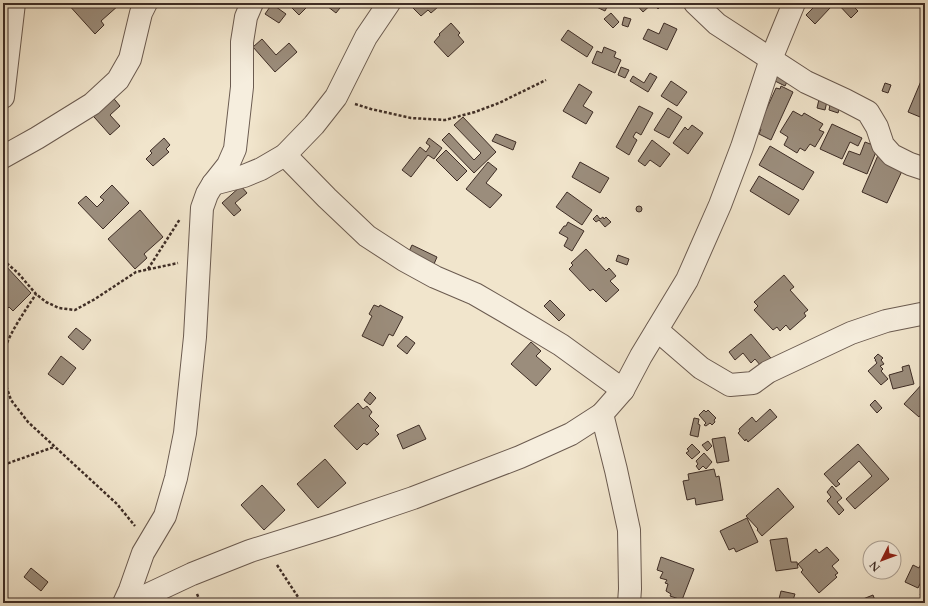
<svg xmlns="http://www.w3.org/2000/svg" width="928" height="606" font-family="Cardo,serif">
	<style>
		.building { fill: #9b8d7c; stroke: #3e2d26 }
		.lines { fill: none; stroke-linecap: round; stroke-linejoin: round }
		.minor-casing { stroke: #6b5b50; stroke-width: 24 }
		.path { stroke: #3e2d26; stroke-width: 2.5; stroke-dasharray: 3 2; stroke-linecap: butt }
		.minor { stroke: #f6eede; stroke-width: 22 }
	</style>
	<rect width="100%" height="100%" fill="#f1e5cc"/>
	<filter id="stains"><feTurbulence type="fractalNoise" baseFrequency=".005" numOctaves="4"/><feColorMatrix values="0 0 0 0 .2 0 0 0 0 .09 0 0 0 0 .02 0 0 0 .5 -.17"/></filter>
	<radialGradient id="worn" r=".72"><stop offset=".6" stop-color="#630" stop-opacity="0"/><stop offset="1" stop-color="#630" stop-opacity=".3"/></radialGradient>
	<!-- building -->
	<g class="building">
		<polygon points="67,3 117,3 119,5 101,21 104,25 95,34"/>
		<polygon points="287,3 311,3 299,15"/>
		<polygon points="323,3 344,3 336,13"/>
		<polygon points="408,3 434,3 438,7 431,13 428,10 421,16"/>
		<polygon points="588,3 609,3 605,11"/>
		<polygon points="635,3 653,3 643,12"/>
		<polygon points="653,3 664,3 658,9"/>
		<polygon points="818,3 825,3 830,8 815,24 806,15"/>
		<polygon points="837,3 850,3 858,11 851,18"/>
		<polygon points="272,4 286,14 279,23 265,14"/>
		<polygon points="611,13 619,22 613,28 604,19"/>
		<polygon points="624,17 631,19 628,27 622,25"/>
		<polygon points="451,23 460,33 458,35 464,42 448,57 434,42 440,35 439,34"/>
		<polygon points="664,23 677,29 667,50 643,39 648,29 659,34"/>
		<polygon points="568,30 593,47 587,57 561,40"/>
		<polygon points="262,39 276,55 289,43 297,52 275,72 253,47"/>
		<polygon points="604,47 616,52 614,57 621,60 615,73 592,63 597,51 602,53"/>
		<polygon points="621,67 629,70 625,78 618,75"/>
		<polygon points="650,73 657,77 648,92 630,81 633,76 644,83"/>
		<polygon points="776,75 788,80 785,86 773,80"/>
		<polygon points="671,81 687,92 677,106 661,96"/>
		<polygon points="921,81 925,83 925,119 908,112"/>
		<polygon points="885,83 891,85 888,93 882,91"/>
		<polygon points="579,84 592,92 583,106 593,112 586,124 563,111"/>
		<polygon points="781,86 793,92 771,140 759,134 761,129 758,128 776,88 780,89"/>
		<polygon points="110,94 120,106 110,115 120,126 110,135 87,109"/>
		<polygon points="820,95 828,97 825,110 817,108"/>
		<polygon points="831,99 841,102 838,113 829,110"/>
		<polygon points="639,106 653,113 641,135 636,132 633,137 637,140 629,155 616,147"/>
		<polygon points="668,108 682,117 669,138 654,130"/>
		<polygon points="793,111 802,116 804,113 823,124 819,130 824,132 815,147 810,144 805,151 800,148 797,153 784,145 788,137 780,132"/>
		<polygon points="463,117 496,152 474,173 442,140 449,133 474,160 481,153 454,125"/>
		<polygon points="832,124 862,138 858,146 850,142 842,159 820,149"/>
		<polygon points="692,125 703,133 688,154 673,143 685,127 688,130"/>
		<polygon points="496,134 516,142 513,150 492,141"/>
		<polygon points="164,138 170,145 166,149 169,152 153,166 146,159 152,153 150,151"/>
		<polygon points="429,138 442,148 434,159 428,155 411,177 402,170 420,147 426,152 430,146 426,143"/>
		<polygon points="652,140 670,154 660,167 650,160 645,166 638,161"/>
		<polygon points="865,142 878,147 867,174 843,164 849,151 860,155"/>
		<polygon points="770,146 814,172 803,190 759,165"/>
		<polygon points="446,150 467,171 457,181 436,160"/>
		<polygon points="879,153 902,171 887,203 862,192"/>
		<polygon points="488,162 497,169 486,183 502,195 490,208 466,189"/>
		<polygon points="580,162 609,178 600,193 572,177"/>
		<polygon points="759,176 799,200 789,215 750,191"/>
		<polygon points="112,185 129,203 103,229 78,203 86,196 97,207 104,200 100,197"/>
		<polygon points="241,186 247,193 235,203 241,210 234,216 222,203"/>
		<polygon points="567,192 592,210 582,225 556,207"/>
		<circle cx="639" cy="209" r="3"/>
		<polygon points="140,210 163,237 144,254 147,258 135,269 108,239"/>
		<polygon points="597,215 600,219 603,217 604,219 606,217 611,222 605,227 599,220 596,222 593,219"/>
		<polygon points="568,222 584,231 572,251 564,246 568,238 559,233 564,226 566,226"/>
		<polygon points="412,245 437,257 431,271 405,260"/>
		<polygon points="586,249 606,271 609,268 616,276 610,281 619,290 606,302 593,289 590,291 569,269 573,265 571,263"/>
		<polygon points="618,255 629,259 627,265 616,261"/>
		<polygon points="5,265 31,293 13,311 9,307 3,313 3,268"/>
		<polygon points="784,275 794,287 790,290 808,310 804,313 806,316 790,330 786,325 780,331 777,327 773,330 754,310 758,306 754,302"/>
		<polygon points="550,300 565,315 559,321 544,306"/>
		<polygon points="374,305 379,307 380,305 403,317 393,336 389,334 383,346 362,336 372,316 369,314"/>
		<polygon points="923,319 925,319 925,344"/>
		<polygon points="76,328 91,340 83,350 68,337"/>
		<polygon points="751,334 775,363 761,366 755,359 751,363 743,353 735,360 729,352"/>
		<polygon points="406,336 415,343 407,354 397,346"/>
		<polygon points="531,342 541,351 536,356 551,369 536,386 511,364"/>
		<polygon points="878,354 883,358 881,360 884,364 880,366 883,369 881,371 888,379 881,385 868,371 877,363 875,360 876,360 874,358"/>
		<polygon points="61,356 76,368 63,385 48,374"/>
		<polygon points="909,365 914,384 893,389 889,375 903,371 902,367"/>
		<polygon points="923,383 925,385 925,409 919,417 904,404"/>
		<polygon points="370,392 376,398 370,405 364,400"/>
		<polygon points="875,400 882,408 877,413 870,405"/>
		<polygon points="358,403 363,409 367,406 372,412 369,416 379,426 375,430 379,434 367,445 364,443 357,450 334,426"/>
		<polygon points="770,409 777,417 748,442 746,439 745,441 738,433 740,431 739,429 752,417 756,422"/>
		<polygon points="704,410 706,412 708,410 716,418 714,420 715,422 712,425 710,423 706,426 704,425 706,423 699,415"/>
		<polygon points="694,418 699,419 698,424 700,425 698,437 690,435"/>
		<polygon points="419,425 426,439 403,449 397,435"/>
		<polygon points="3,434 8,438 3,444"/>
		<polygon points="725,437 729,461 717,463 712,439"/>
		<polygon points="708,441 712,446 707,451 702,445"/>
		<polygon points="692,444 700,452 692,459 686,453 689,451 687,449"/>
		<polygon points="858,444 889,479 855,509 846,499 872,476 859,461 837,481 840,484 836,487 824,474"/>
		<polygon points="704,453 712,462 706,469 703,466 699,470 696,466 698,464 696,461"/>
		<polygon points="325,459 346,483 318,508 297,484"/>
		<polygon points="714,469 716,477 719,476 723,500 696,505 695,498 687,500 683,481 689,480 688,474"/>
		<polygon points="262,485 285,510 264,530 241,505"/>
		<polygon points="832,486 842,498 837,502 844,510 839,515 827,501 831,497 827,492"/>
		<polygon points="778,488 794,507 762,536 757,530 758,529 746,516"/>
		<polygon points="747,518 758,542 736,552 734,548 729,550 720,531"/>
		<polygon points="787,538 791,562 797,562 798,568 776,571 770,540"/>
		<polygon points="827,547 839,560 832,566 838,573 835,575 837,577 819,593 801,572 803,570 798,564 816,549 819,553"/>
		<polygon points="661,557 694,569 682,600 670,596 671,594 666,591 668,584 665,583 667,580 660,578 663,572 657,570"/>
		<polygon points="924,558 925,559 925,576 924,576 918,588 905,582 913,565 919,568"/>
		<polygon points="31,568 48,582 41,591 24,577"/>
		<polygon points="925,585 925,597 920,595"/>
		<polygon points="781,591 795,594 792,603 778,603"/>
		<polygon points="873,595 876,603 859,603 858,601"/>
	</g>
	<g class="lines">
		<defs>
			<g id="minor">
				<polyline points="695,3 717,24 806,82 845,100 868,112 877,127 883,145 892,155 910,164 925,169"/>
				<polyline points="3,97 14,3"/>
				<polyline points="285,155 327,198 367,236 404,260 435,277 475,294 506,312 561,345 623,390"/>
				<polyline points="3,157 37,138 92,104 118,80 130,59 141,13 146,3"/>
				<polyline points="213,184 244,176 261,169 285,155 314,125 336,97 366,37 389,3"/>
				<polyline points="657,330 701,368 730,385 753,383 768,372 851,333 886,321 921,314 925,314"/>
				<polyline points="602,414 616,470 629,530 630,589 629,603"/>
				<polyline points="124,603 130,590 143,553 165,516 176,478 185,433 195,337 202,208 207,194 213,184 228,165 235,149 242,87 242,42 246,17 252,3"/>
				<polyline points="130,603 192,574 250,551 333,525 413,498 520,457 571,434 602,414 623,390 641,356 687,280 720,205 742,147 771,59 794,3"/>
			</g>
		</defs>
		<!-- minor casing -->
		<use href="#minor" class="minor-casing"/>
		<!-- path -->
		<g class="path">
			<polyline points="355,104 371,109 411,118 445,120 475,112 499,103 546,80"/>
			<polyline points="3,260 18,273 36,294 46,302 59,308 75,310 95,299 136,272 178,263"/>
			<polyline points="148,269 180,219"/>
			<path d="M3,357C5,339 25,311 36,294"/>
			<polyline points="3,377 11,400 28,422 117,504 135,526"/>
			<polyline points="3,465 54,447"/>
			<polyline points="277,565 302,603"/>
			<polyline points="197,594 201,603"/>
		</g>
		<!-- minor -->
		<use href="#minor" class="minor"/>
	</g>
	<!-- margin -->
	<rect width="928" height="606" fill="none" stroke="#f1e5cc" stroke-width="16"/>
	<rect x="4" y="4" width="920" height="598" fill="none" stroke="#3e2d26" stroke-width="2"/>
	<rect x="8" y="8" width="912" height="590" fill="none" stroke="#3e2d26"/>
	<!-- north arrow -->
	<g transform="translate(882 560) rotate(228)"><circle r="19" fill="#f6eede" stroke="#aca194"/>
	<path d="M0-3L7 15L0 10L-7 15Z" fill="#8f2418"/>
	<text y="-6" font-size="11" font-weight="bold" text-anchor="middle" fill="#3e2d26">N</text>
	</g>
	<rect width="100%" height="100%" filter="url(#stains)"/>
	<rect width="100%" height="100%" fill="url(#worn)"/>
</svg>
